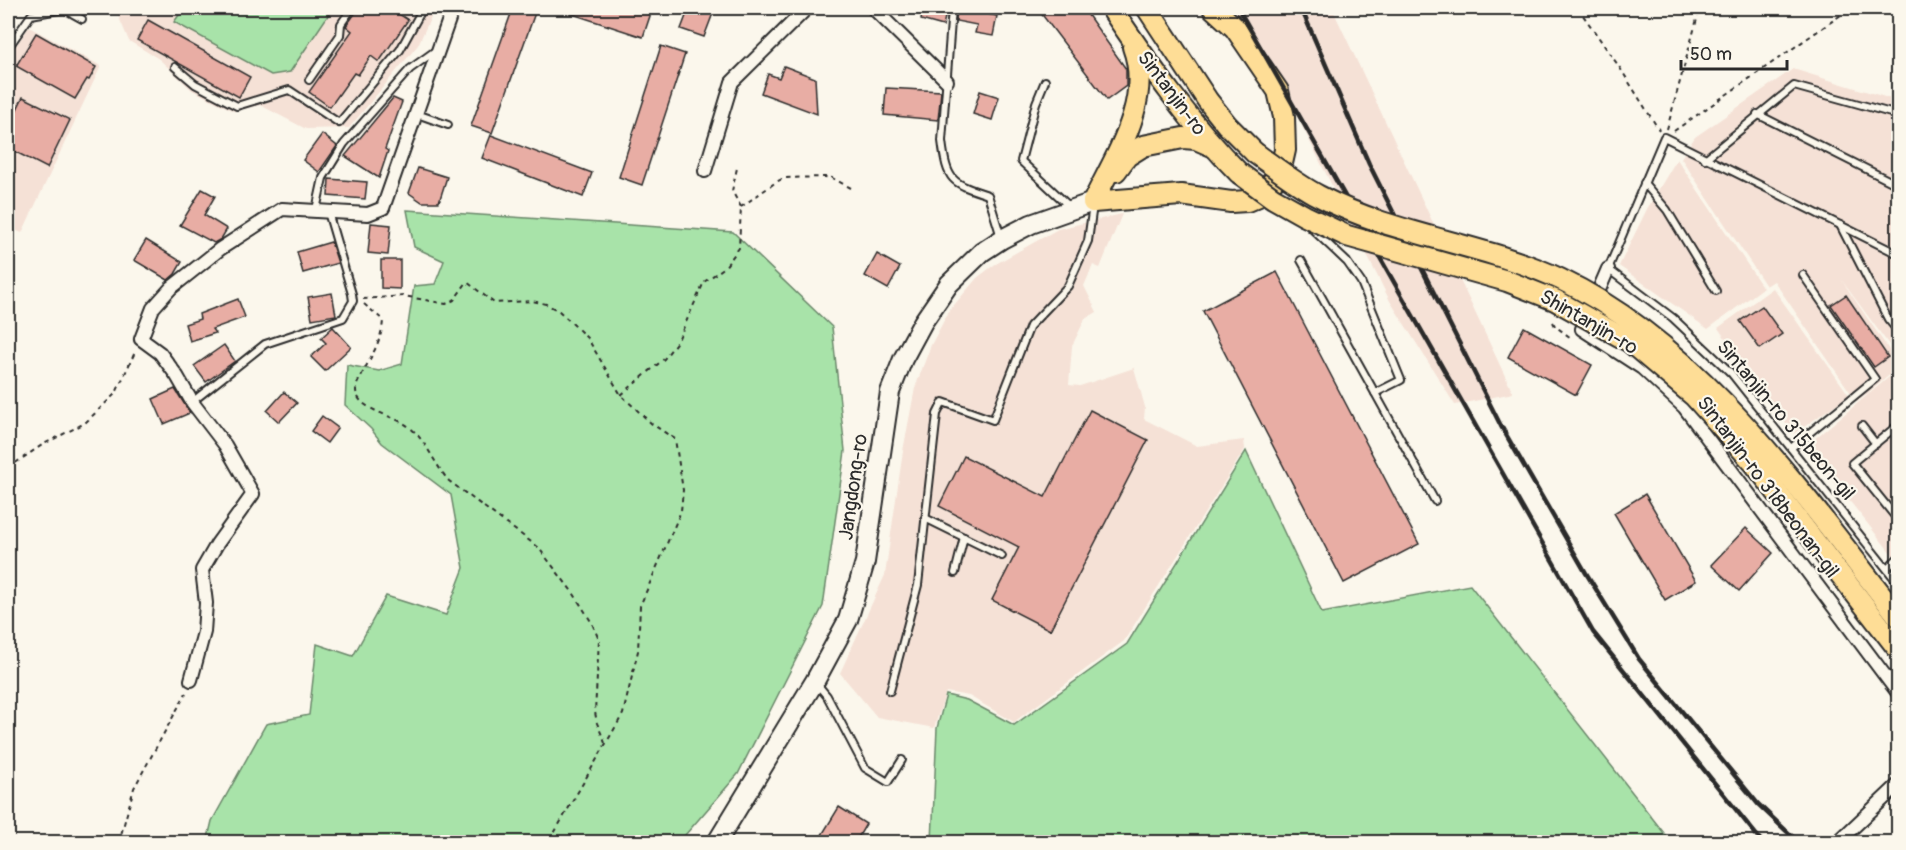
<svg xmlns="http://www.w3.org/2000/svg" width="1906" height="850" font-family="Pangolin,sans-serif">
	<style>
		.built { fill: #f5e1d6 }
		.green { fill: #a8e3a9; stroke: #6a876a; stroke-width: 1.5 }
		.building { fill: #e8ada4; stroke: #2b2b2b; stroke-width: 1.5 }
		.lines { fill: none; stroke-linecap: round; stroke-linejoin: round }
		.lane-casing { stroke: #2b2b2b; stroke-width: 10 }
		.street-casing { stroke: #2b2b2b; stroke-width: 16 }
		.secondary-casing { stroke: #2b2b2b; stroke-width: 22 }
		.primary-casing { stroke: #2b2b2b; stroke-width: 24 }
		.path { stroke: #2b2b2b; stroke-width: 2; stroke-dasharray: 4.5 4.5; stroke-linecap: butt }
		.lane { stroke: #fbf7ec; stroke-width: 6 }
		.street { stroke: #fbf7ec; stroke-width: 12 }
		.secondary { stroke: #fbf7ec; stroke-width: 18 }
		.primary { stroke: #fedd96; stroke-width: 20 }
		.rail { stroke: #2b2b2b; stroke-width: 4.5 }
		.primary-bridge-casing { stroke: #2b2b2b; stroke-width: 24; stroke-linecap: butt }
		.primary-bridge { stroke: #fedd96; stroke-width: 20 }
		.labels { text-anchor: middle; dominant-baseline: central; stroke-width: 4.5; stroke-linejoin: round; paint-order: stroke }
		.street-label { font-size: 20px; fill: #2b2b2b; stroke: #fbf7ec }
	</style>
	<rect width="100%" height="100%" fill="#fbf7ec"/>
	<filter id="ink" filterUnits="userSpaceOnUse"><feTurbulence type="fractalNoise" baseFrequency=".0167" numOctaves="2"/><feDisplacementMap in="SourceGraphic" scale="12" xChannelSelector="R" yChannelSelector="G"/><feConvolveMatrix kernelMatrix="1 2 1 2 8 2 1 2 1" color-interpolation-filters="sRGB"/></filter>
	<g filter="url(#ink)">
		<!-- built -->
		<g class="built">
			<polygon points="115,8 435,8 418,45 349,128 306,129 260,105 234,111 192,90 159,59 129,41"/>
			<polygon points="1233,8 1332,8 1513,393 1455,405 1390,301 1289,100"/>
			<polygon points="29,27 101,66 22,233 8,227 8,57"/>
			<polygon points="1793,69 1898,101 1898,357 1840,278 1898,363 1898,368 1857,402 1774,281 1766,286 1681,158 1695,137"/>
			<polygon points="1677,159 1763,288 1708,329 1619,266 1647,209"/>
			<polygon points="1122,214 1100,268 1093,265 1084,286 1097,312 1085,319 1072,346 1069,385 1080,386 1134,368 1145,407 1144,419 1197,446 1244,440 1245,449 1124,641 1014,722 969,696 946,692 934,728 877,717 840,673 885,575 903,451 915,388 931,345 949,311 977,278 994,265 1058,229"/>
			<polygon points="1773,288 1849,395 1794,434 1718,328"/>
			<polygon points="1894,373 1898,379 1898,562 1806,446"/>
		</g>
		<!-- green -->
		<g class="green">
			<polygon points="184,8 333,8 290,72 271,75 174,22"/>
			<polygon points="407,210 733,232 832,327 845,451 823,606 738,774 679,842 207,842 212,821 266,724 309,715 317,644 353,656 386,596 446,615 464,568 451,495 382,443 371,429 345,405 347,365 379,371 402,364 414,286 435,284 444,261 414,247"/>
			<polygon points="1246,451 1322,613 1470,585 1671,842 932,842 937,728 946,695 967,700 1014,725 1127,644"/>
		</g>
		<!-- building -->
		<g class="building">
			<polygon points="359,8 399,8 396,12 408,20 379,62 371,56 358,75 354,73 330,107 309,92 352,31 346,26"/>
			<polygon points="513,8 529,8 536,10 492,133 471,126"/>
			<polygon points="560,8 634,8 651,13 643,37 560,10"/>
			<polygon points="689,8 715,8 704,37 681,29"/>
			<polygon points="916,8 947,8 943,26 921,20 922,14 915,13"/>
			<polygon points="957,8 997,16 993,36 975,33 977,25 956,21"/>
			<polygon points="1037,8 1083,8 1126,69 1126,86 1107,100"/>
			<polygon points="148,20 250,77 239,97 137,40"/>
			<polygon points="36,33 96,67 89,80 87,79 75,99 16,66"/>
			<polygon points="661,46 685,54 642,185 619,177"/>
			<polygon points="784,66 815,78 817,114 761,93 768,74 779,78"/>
			<polygon points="886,88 941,91 938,120 884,115"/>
			<polygon points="980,91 999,97 992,120 973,114"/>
			<polygon points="23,97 70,120 47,168 8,148 8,128"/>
			<polygon points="393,98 402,102 385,149 388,151 379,178 345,156"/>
			<polygon points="322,134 337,146 319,172 303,160"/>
			<polygon points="491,135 592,173 583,197 482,158"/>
			<polygon points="418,168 447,177 439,202 422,202 409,193"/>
			<polygon points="329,179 367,182 365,199 328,196"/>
			<polygon points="202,189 215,196 204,215 227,229 221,239 214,243 180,225"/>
			<polygon points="371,223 391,225 388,255 368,253"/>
			<polygon points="146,240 182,262 175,274 168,280 134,260"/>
			<polygon points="331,242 338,263 303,273 297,252"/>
			<polygon points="877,254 900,267 888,289 865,276"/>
			<polygon points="381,260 400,260 400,289 381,288"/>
			<polygon points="1277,272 1419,544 1344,583 1203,311"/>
			<polygon points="332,293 336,315 312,319 308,297"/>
			<polygon points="1846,295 1888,357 1874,367 1831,305"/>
			<polygon points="238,299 245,317 212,329 215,333 190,341 185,324 200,319 199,314"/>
			<polygon points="1762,306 1782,334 1760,349 1740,321"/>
			<polygon points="333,327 351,347 325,371 311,357 326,343 321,338"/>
			<polygon points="1524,327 1592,365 1576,395 1508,357"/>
			<polygon points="224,345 235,361 206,382 194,366"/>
			<polygon points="175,389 190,413 164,424 153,399"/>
			<polygon points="284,392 297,403 279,422 267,411"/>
			<polygon points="1090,410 1148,440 1050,630 992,600 1019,547 939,506 964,456 1045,497"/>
			<polygon points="322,416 338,428 327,443 311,431"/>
			<polygon points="1645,494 1696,581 1665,600 1614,513"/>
			<polygon points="1746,528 1773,553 1739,591 1711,565"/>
			<polygon points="839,807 866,824 855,843 817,843"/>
		</g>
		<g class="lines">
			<defs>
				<g id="lane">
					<path d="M952,8L942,141C947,181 951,183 988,195L1001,237"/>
					<polyline points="8,48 31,15 64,9 82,19"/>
					<polyline points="175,67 195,84 237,106 289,90 339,123 400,50 423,8"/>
					<polyline points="309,80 340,35 341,24 352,8"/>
					<polyline points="1045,81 1036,103 1021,161 1071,208"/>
					<polyline points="417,114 448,125"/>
					<polyline points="1757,114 1898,185"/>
					<polyline points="1705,159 1794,86 1898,115"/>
					<polyline points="1644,183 1667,210 1716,291"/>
					<polyline points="316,210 323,178 344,144 410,69 435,51"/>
					<polyline points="1840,225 1888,319 1898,331"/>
					<polyline points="1309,226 1347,262 1361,282 1401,380 1375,393 1435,501"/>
					<polyline points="1898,254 1664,137 1608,269 1673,318 1731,373 1898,583"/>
					<polyline points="1301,260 1375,393"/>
					<polyline points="192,402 265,344 343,318 353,301 352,294 328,212"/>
					<polyline points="1898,425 1852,463 1898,520"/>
					<polyline points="1862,426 1876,444"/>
					<polyline points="1791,448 1875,379 1803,275"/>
					<polyline points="925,518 1002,556"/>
					<polyline points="1887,568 1898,558"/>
					<polyline points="955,573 964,537"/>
					<polyline points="817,684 827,696 865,768 888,782 902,760"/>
					<polyline points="890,691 918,585 937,414 943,402 993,420 1030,326 1068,286 1088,241 1093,205"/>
				</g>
				<g id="street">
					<polyline points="873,8 947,81"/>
					<polyline points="705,171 732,82 807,8"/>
					<polyline points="1608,269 1582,329 1642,368 1684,407 1898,693"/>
					<polyline points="191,680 204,632 206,603 202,570 217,544 253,494 225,445 192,402 177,376 160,353 141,339 153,308 171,288 220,249 282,209 368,214 383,208 453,8"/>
					<polyline points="1838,842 1898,785"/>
				</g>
				<polyline id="secondary" points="717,842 815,681 848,620 865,562 890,392 903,359 923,322 949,284 982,252 1002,239 1031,224 1093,202"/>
				<g id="primary">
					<path d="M1111,8C1150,66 1190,124 1239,173"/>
					<polyline points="1147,8 1208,101 1227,125 1255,153"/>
					<polyline points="1116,171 1127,156 1143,146 1183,138 1196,139 1212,146"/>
					<polyline points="1093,202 1181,195 1231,202 1247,201 1263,194 1280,172 1285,150 1284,117 1278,91 1235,28 1213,8"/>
					<path d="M1093,202C1116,155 1153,100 1133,47"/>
				</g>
			</defs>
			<!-- lane casing -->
			<use href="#lane" class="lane-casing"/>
			<!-- street casing -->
			<use href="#street" class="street-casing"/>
			<!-- secondary casing -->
			<use href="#secondary" class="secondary-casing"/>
			<!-- primary casing -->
			<use href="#primary" class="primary-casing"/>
			<!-- path -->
			<g class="path">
				<polyline points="1578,8 1620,68 1659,130"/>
				<polyline points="1667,129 1700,8"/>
				<polyline points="1674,131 1851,8"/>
				<polyline points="741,207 776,182 784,178 825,177 832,178 851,188"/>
				<polyline points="363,299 404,296 446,304 454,300 467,282 494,303 532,301 546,304 559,311 575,326 588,339 621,395 652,424 675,439 683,490 681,511 640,606 638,651 623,714 549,842"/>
				<path d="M364,304L383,320C382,340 372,355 363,372C361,377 356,384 356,389C355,408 390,415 403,423C424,434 433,463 449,481L538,547L574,594L592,623L599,640L595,712L597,723L605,743"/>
				<polyline points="1553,322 1555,326 1571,338"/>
				<polyline points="621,395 664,359 678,340 704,282 725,267 739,248 741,207 732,191 737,168"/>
				<polyline points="8,468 42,445 85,423 116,393 136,350"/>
				<polyline points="119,842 134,788 186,693"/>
			</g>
			<!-- lane -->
			<use href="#lane" class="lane"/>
			<!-- street -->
			<use href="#street" class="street"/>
			<!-- secondary -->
			<use href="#secondary" class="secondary"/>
			<!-- primary -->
			<use href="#primary" class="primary"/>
			<!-- rail -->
			<g class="rail">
				<polyline points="1238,8 1593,632 1762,842"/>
				<polyline points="1301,8 1369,164 1501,426 1586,573 1639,659 1758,804 1798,842"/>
			</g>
			<defs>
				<g id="primary-bridge">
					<path d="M1255,153C1276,168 1296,184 1319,196C1395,236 1483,243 1560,279C1703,347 1802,494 1898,616"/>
					<polyline points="1239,173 1273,198 1305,216 1347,236 1507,281 1555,300 1630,342 1694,396 1754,463 1898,649"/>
				</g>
			</defs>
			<!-- primary-bridge casing -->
			<use href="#primary-bridge" class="primary-bridge-casing"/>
			<!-- primary-bridge -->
			<use href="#primary-bridge" class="primary-bridge"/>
		</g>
	</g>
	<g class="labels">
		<!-- street labels -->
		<g class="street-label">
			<text transform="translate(1172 93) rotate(53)">Sintanjin-ro</text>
			<text transform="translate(1589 322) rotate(30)">Shintanjin-ro</text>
			<text transform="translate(1786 420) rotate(50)">Sintanjin-ro 315beon-gil</text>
			<text transform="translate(853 487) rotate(-82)">Jangdong-ro</text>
			<text transform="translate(1768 487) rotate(53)">Sintanjin-ro 318beonan-gil</text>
		</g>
	</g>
	<!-- margin -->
	<rect width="1906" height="850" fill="none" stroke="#fbf7ec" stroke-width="30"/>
	<rect x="15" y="15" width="1876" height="820" fill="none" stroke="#2b2b2b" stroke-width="2" filter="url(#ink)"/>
	<!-- scale -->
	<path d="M1681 60v9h106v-9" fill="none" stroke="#2b2b2b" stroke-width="3"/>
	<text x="1690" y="60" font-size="18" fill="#2b2b2b" stroke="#fbf7ec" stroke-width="4.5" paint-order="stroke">50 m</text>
</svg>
